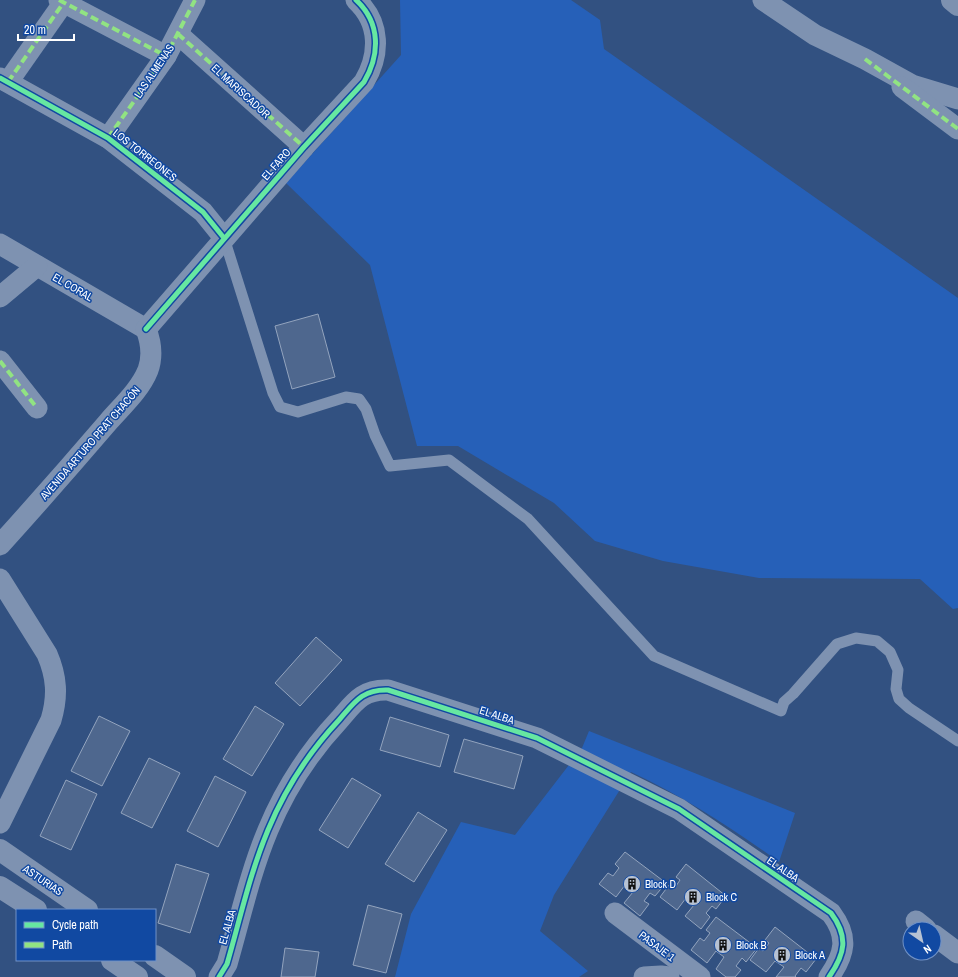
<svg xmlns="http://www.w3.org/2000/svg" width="958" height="977" font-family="'Archivo Narrow',sans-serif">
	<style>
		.green { fill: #2660b8 }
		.building { fill: #4e678e; stroke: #93a4be }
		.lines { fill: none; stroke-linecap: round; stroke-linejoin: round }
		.service { stroke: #7e92b1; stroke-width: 11 }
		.minor { stroke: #7e92b1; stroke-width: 21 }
		.tertiary { stroke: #7e92b1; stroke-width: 22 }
		.primary { stroke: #7d91b0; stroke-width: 22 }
		.quiet { stroke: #91e382; stroke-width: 4; stroke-dasharray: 8 4; stroke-linecap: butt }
		.cycleway-casing { stroke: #1149a2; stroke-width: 8 }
		.cycleway { stroke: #66e7a1; stroke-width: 5 }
		.labels { text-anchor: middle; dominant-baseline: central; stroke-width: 3; stroke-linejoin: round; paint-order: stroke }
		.street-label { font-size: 11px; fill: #fff; stroke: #1149a2 }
		.poi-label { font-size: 11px; fill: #fff; stroke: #1149a2; text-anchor: start }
	</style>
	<rect width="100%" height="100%" fill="#325181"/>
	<!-- green -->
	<g class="green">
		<polygon points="400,0 571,0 600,20 604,49 958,298 958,608 953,609 920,579 759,578 663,561 595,541 554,503 458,446 417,446 370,265 286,183 401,55"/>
		<path d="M589,731L795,813L779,862C732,828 684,797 631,772L554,895L540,931L588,971L579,977H395L411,914L461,822L515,835L582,748Z"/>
	</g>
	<!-- building -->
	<g class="building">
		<polygon points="318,314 335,377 292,389 275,326"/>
		<polygon points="316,637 342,660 300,706 275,683"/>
		<polygon points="255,706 284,724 252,776 223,759"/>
		<polygon points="99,716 130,731 102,786 71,771"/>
		<polygon points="390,717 449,735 440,767 380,750"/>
		<polygon points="464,739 523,756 514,789 454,772"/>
		<polygon points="149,758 180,773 152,828 121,813"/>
		<polygon points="215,776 246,792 218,847 187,831"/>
		<polygon points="352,778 381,795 348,848 319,830"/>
		<polygon points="66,780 97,794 71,850 40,836"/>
		<polygon points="418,812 447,830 414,882 385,864"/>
		<polygon points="625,852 666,883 655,896 650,893 644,901 649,904 640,916 624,903 633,892 625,885 616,897 599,884 608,873 613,876 619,868 615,864"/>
		<polygon points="176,864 209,874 190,933 158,923"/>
		<polygon points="686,864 726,896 716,909 712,906 706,913 710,917 701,929 685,916 694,905 686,898 677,910 660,897 669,885 674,889 680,880 676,877"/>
		<polygon points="368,905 402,914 386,973 353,965"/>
		<polygon points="716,917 757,948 746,962 742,958 736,966 741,970 735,977 726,977 716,969 724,957 716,951 707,963 691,950 700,938 704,941 710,933 706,930"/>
		<polygon points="775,927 816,959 806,972 801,968 795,976 796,977 776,977 784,967 775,961 766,972 750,960 759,948 763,951 769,943 765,940"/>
		<polygon points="285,948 319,952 315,977 281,977"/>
	</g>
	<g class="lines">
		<!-- service -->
		<polyline class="service" points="224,238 273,393 280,407 298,412 346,397 359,399 366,409 375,435 390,466 449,460 528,519 654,656 781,711 784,702 793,694 837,644 856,638 877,641 890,652 898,670 896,689 899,699 909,708 958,741"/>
		<!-- minor -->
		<g class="minor">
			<polyline points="59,0 166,56"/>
			<polyline points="763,0 815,35 865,59 912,85 958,99"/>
			<polyline points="178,34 304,147"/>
			<polyline points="0,78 108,138 203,212 224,238"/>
			<polyline points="8,82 64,2"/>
			<polyline points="902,87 958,129"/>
			<polyline points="108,138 166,56 195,0"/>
			<polyline points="0,244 146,329"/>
			<polyline points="0,297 37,266"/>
			<path d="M146,329L304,147L364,82C380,55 381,23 356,0"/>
			<polyline points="0,361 37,408"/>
			<path d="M0,545C37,504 73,463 109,421C122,406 140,390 148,370C153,356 151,342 146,329"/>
			<path d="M0,579L47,654C57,677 58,696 51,720L0,823"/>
			<polyline points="615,913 700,977"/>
			<polyline points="916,921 926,929"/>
			<polyline points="934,935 958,953"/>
			<path d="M219,977L227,964C240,919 250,873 268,830C285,789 309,752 339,720C354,703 362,689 388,690L537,738L679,809L831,913C849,937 845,954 829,977"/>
			<polyline points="644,977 661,976 669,977"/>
		</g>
		<!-- tertiary -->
		<g class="tertiary">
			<polyline points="0,850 87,910"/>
			<polyline points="0,887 36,910"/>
			<polyline points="155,956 185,977"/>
			<polyline points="112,960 137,977"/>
		</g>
		<!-- primary -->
		<polyline class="primary" points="952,0 958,5"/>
		<!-- quiet -->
		<g class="quiet">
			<polyline points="59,0 166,56"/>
			<polyline points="178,34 304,147"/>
			<polyline points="865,59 958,129"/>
			<polyline points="8,82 64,2"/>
			<polyline points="108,138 166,56 195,0"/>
			<polyline points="0,361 37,408"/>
		</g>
		<defs>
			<g id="cycleway">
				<polyline points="0,78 108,138 203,212 224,238"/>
				<path d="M146,329L304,147L364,82C380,55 381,23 356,0"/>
				<path d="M219,977L227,964C240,919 250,873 268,830C285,789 309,752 339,720C354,703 362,689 388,690L537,738L679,809L831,913C849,937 845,954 829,977"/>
			</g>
		</defs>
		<!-- cycleway casing -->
		<use href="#cycleway" class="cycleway-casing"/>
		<!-- cycleway -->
		<use href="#cycleway" class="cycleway"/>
	</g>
	<!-- icons -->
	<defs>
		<symbol id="building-disc" viewBox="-11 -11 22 22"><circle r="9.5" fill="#b7c2d3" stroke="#1149a2"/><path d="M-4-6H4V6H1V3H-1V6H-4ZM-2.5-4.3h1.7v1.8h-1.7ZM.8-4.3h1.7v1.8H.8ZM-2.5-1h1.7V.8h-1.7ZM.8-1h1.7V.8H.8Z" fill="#111"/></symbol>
	</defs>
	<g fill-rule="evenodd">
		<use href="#building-disc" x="622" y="874" width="20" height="20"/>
		<use href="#building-disc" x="683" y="887" width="20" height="20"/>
		<use href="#building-disc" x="713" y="935" width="20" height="20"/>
		<use href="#building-disc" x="772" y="945" width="20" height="20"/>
	</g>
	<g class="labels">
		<!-- street labels -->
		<g class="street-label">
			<text transform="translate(154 71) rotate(-56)">LAS ALMENAS</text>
			<text transform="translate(241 91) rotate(42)">EL MARISCADOR</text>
			<text transform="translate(145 155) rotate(38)">LOS TORREONES</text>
			<text transform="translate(276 164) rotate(-49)">EL FARO</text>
			<text transform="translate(73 287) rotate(30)">EL CORAL</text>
			<text transform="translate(90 443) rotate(-49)">AVENIDA ARTURO PRAT CHACÓN</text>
			<text transform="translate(497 715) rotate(18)">EL ALBA</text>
			<text transform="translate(783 869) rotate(34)">EL ALBA</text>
			<text transform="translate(43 880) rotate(34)">ASTURIAS</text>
			<text transform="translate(227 927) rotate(-74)">EL ALBA</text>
			<text transform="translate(657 946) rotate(37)">PASAJE 1</text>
		</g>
		<!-- poi labels -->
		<g class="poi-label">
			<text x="645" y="884">Block D</text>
			<text x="706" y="897">Block C</text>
			<text x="736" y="945">Block B</text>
			<text x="795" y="955">Block A</text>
		</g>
	</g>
	<!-- legend -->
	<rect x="16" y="909" width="140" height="52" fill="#1149a2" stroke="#7092c7"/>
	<rect x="24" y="922" width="20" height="6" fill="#66e7a1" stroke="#7092c7"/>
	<text x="52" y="929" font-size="12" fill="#ffffff">Cycle path</text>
	<rect x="24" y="942" width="20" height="6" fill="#91e382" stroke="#7092c7"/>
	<text x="52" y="949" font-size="12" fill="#ffffff">Path</text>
	<!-- north arrow -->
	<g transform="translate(922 941) rotate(146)"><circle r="19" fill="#1149a2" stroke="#7092c7"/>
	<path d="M0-3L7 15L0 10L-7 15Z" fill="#b7c2d3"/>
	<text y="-6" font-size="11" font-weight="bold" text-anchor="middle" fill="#ffffff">N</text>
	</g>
	<!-- scale -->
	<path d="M18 34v6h56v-6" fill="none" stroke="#ffffff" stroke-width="2"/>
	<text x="24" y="34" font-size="12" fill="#ffffff" stroke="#1149a2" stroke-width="3" paint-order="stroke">20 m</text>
</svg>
